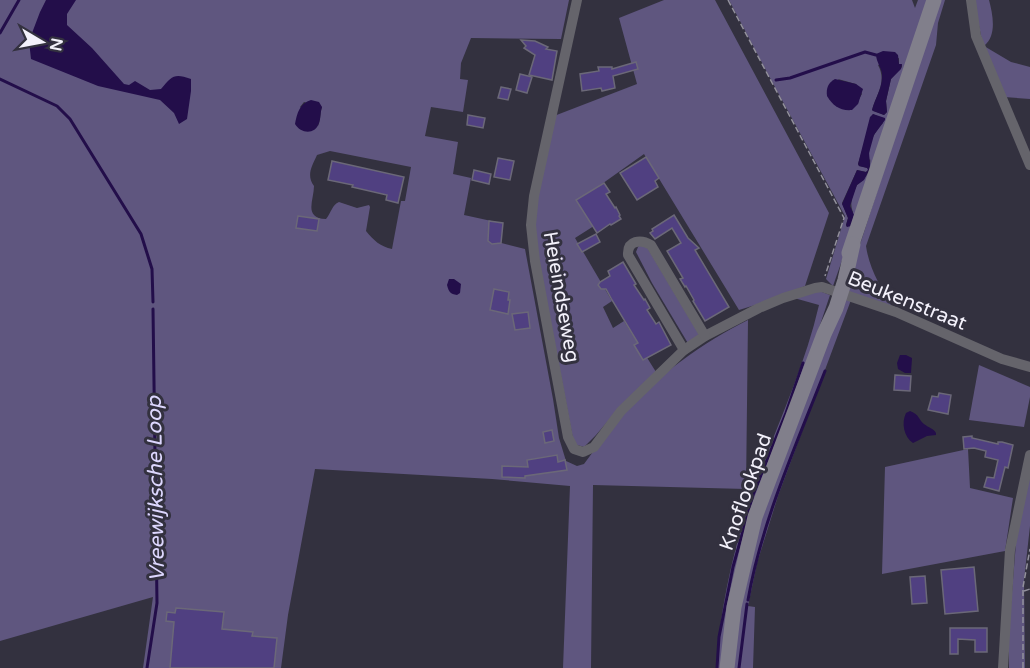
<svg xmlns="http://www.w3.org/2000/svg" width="1030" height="668" font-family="'Varela Round',sans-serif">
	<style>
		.green { fill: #5f567f; fill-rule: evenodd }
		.water { fill: #230e4a }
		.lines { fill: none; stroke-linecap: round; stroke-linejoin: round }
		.stream { stroke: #230e4a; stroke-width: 3 }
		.building { fill: #504081; stroke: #6b6878; stroke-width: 1.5 }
		.path { stroke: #93919d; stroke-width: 1.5; stroke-dasharray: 6 3; stroke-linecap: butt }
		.street { stroke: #65646b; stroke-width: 10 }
		.secondary { stroke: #817f8b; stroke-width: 15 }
		.labels { text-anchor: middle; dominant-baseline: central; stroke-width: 6; stroke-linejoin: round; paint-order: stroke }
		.street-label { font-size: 20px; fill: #f3f1fb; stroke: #33313f }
		.water-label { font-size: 21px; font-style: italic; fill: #ddd7fe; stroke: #33313f }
	</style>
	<rect width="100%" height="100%" fill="#33313f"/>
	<!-- green -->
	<g class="green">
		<path d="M0,0H569L561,39L471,38L461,63L460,79L468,80L463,112L431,107L425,136L458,142L453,174L471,178L464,215L496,222L490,240L525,249L553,399L559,438L566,461L577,466L584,464C597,447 609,429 623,413C656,376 704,342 748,320L746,489L593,485L591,668H563L570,486L492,479L315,469L288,615L281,668H143L153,597L0,641ZM304,102L322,107C320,113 321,119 318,126L300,107ZM330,151L411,167L405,201H401L392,249C381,247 373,240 366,231L370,207L369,205L357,208L339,202C332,205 331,213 326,219C303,218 314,200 314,186C306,175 312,166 317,155Z"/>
		<polygon points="664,0 715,0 829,213 805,286 768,301 739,310 644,154 599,186 592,194 597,224 575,238 612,301 603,307 613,328 624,321 656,372 620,407 596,435 584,447 574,444 532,224 554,116 637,84 619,18"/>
		<path d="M729,0H912L915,8L918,0H929L853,229L833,286L826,279L845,216L769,76ZM899,58V64L902,65V67L891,79L886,101L887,112L884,115L874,111L872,110C877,93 887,82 878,65ZM838,79L856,84L862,94L859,99L858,104ZM873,114L877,116L883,123C875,131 869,142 869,155C869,165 871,154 870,165C870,173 863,181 857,185C853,194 849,202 853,212L847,227L846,225L848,218L842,203L857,170L866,172L868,170V168L859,166L858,164Z"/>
		<path d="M939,0H945L938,23L936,45L866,246C869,268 881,288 892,307L845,291Z"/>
		<path d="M974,0H989C993,15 997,36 984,46L1011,62L1030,67V99L1004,97L983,46Z"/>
		<polygon points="644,242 700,336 689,345 652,283 636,252 638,247"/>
		<path d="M811,292H822L830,295L821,322L755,508L723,668H716C720,609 733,550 752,494C774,431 804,370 819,305L794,298Z"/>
		<polygon points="842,297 851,300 778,496 757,563 748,606 755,607 753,668 732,668 736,629 757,534 774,479"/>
		<polygon points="979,365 1030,387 1030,397 1024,427 969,420"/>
		<polygon points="968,449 970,488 1013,498 1005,551 882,574 885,467"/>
		<polygon points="1030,456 1030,526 1024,580 1025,668 1009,668 1009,630 1017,530"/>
	</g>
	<!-- water -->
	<g class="water">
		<path d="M46,0H76L67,14V25L92,48L124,84L129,85L135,81L150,90L161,89C172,76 174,73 191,79V91L187,119L179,124L174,113L160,100L98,86L31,59L29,41L40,12Z"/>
		<path d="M883,51L895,52L898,55L899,64H902L901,69L891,79L886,101L887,112L884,115L873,111L872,110C875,98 882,89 882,77C883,69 876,63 876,54Z"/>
		<path d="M835,79L856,84L863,89L858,104L852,110C840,111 833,106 827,96C826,88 828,83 835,79Z"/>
		<path d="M311,100L319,102L322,107C320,112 321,118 319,123C315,135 301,134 295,124C297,113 300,103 311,100Z"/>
		<polygon points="873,114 885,118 885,120 874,135 869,153 870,165 869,170 864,180 857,185 850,206 854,215 851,226 847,227 846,225 848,218 842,204 857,170 866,172 868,170 867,168 859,166 858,164 870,117"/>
		<path d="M449,279H454L461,284L460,293L457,295C450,294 449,292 447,285Z"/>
		<polygon points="900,355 906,355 912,358 911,373 905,373 898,369 897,363"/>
		<path d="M910,411C920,415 918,419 924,424C929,428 933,428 936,433V435L927,436L913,443C904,437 901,423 906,413Z"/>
	</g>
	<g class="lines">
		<!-- stream -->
		<g class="stream">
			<polyline points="0,33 19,0"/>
			<polyline points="0,79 57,106 70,119 141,234 152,269 153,302"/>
			<polyline points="776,80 790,78 865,52 876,55"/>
			<path d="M748,600C761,523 797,443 825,371"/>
			<polyline points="147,668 157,603 153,309"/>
			<polyline points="717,668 719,637 733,567 753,495 786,413 803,363"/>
			<polyline points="739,668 747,604"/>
		</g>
	</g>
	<!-- building -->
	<g class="building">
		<polygon points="521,40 535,41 548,47 546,49 557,51 552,80 529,75 535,55 524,48 526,46"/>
		<polygon points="636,62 638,69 613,76 615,88 602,91 601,88 582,91 580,74 599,71 598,67 612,67 612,69"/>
		<polygon points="520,74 532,77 527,93 516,90"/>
		<polygon points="501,87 511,89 508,100 498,98"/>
		<polygon points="468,115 485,118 483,128 467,125"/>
		<polygon points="646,157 659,178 655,181 658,187 637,200 620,173"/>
		<polygon points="498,158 514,161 510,180 494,177"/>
		<polygon points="332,161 404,177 398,203 386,200 387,195 352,187 353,185 328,180"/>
		<polygon points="474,170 491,174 489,184 472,180"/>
		<polygon points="604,183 610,192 606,194 615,208 616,207 620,215 619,216 621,219 611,225 610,224 597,233 576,200"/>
		<polygon points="674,215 688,238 699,248 695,250 729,307 705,321 693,301 694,300 686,286 685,287 680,279 683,278 667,251 681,243 672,228 655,239 650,233 653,231 652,229"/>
		<polygon points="298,216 319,219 317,231 296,228"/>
		<polygon points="489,221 503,223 501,243 492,244 488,241"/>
		<polygon points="596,234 600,242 582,252 577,244"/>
		<polygon points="623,262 636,284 634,285 644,300 645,299 650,308 647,310 656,324 659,322 671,345 643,360 634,345 638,343 612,300 606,289 601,289 598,285 600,282 610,276 608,271"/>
		<polygon points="494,289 509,292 508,300 510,300 508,314 490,310"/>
		<polygon points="528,312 530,328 515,330 512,314"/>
		<polygon points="895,375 911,376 910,391 894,390"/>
		<polygon points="939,393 951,395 948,414 928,410 932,396 938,397"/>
		<polygon points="552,430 554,441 545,443 543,432"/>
		<polygon points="972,436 972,438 998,444 998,442 1002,442 1013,445 1008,468 1005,467 999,491 984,487 987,477 994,478 998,460 985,457 986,451 974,448 964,449 963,437"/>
		<polygon points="557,455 558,462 565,460 567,470 525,476 525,478 502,477 502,466 528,467 527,460"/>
		<polygon points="974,567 978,611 945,614 941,570"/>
		<polygon points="925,576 927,603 912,604 910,577"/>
		<polygon points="176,608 224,612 222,629 253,632 252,636 277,638 274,668 170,668 174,622 166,621 167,612 175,613"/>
		<polygon points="950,628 987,628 987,652 975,652 975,640 958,639 958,654 950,654"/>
	</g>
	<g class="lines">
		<!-- path -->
		<g class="path">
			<polyline points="728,0 844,218 825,276"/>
			<polyline points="1024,591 1030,589"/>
			<polyline points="1023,668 1023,587 1030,549"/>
		</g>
		<!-- street -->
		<g class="street">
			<polyline points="577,0 534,196 531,225 535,261 568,437 574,449 583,452 594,447 621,411 684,350 705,336 759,308 783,298 815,288 822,287 828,289 896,312 1002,359 1030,367"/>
			<polyline points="971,0 976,36 1030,165"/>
			<path d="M684,350L628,255C627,240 641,239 651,245L705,336"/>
			<polyline points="1003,668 1010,550 1030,455"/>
		</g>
		<!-- secondary -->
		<g class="secondary">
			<polyline points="849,253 934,0"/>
			<polyline points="727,668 734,607 755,517 824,334 836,308 845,280 853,244"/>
		</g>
	</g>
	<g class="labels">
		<!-- street labels -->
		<g class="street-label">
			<text transform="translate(561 297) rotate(80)">Heieindseweg</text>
			<text transform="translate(907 301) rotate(22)">Beukenstraat</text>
			<text transform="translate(746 492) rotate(-71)">Knoflookpad</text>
		</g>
		<!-- water labels -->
		<g class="water-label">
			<text transform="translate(156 489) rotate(-91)">Vreewijksche Loop</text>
		</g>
	</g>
	<!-- north arrow -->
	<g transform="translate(42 42) rotate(100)" stroke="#33313f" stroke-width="4.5" paint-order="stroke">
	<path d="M0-4.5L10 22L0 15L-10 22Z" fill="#f3f1fb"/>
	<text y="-9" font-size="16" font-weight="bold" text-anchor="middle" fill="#f3f1fb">N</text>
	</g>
</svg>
